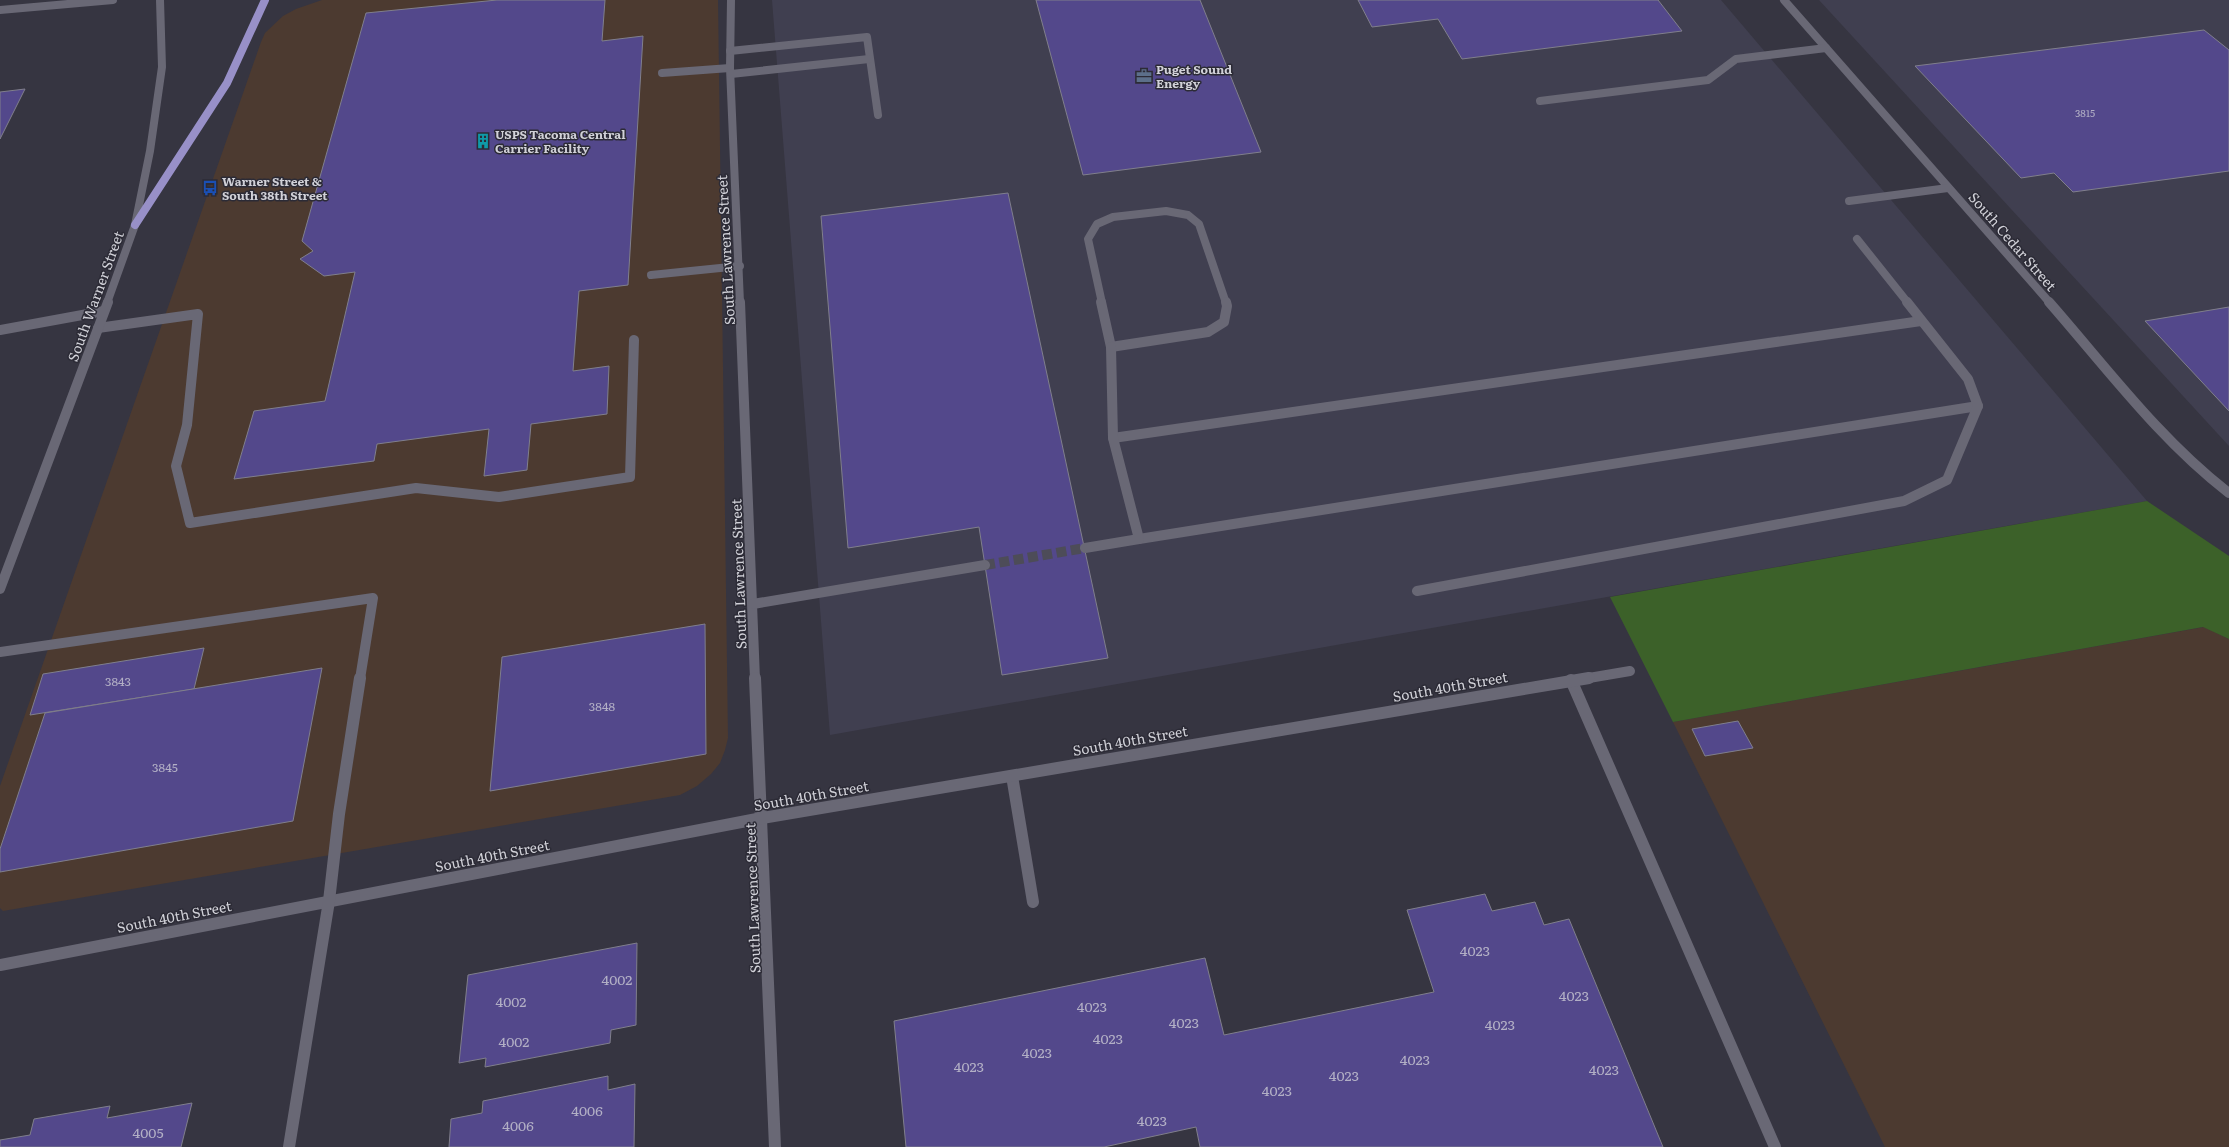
<svg xmlns="http://www.w3.org/2000/svg" width="2229" height="1147" font-family="Literata,serif">
	<style>
		.built { fill: #403f50 }
		.industrial { fill: #4c3a30 }
		.green { fill: #3c6129 }
		.building { fill: #53488b; stroke: #807f8c }
		.lines { fill: none; stroke-linecap: round; stroke-linejoin: round }
		.minor-tunnel { stroke: #4d4c58; stroke-width: 10; stroke-dasharray: 10 4.5; stroke-linecap: butt }
		.minor-far2 { stroke: #696875; stroke-width: 8 }
		.minor-far1 { stroke: #696875; stroke-width: 10 }
		.minor { stroke: #696875; stroke-width: 12 }
		.major { stroke: #9890c8; stroke-width: 8 }
		.labels { text-anchor: middle; dominant-baseline: central; stroke-width: 3; stroke-linejoin: round; paint-order: stroke }
		.far-number-label { font-size: 10px; fill: #b2afc5 }
		.far-poi-label { font-size: 12px; font-weight: bold; fill: #d1d1d8; stroke: #2c2b36; text-anchor: start }
		.number-label { font-size: 12px; fill: #b2afc5 }
		.street-label { font-size: 14px; fill: #d1d1d8; stroke: #2c2b36 }
		.near-number-label { font-size: 14px; fill: #b2afc5 }
	</style>
	<rect width="100%" height="100%" fill="#363541"/>
	<!-- built -->
	<g class="built">
		<polygon points="772,0 1721,0 2147,501 830,735"/>
		<polygon points="1819,0 2229,0 2229,446"/>
	</g>
	<!-- industrial -->
	<g class="industrial">
		<polygon points="322,0 718,0 728,738 725,750 720,763 711,774 697,786 680,795 3,911 0,908 0,786 261,42 265,33 283,16 296,9"/>
		<polygon points="2204,627 2229,639 2229,1147 1885,1147 1673,722"/>
	</g>
	<!-- green -->
	<polygon class="green" points="2147,501 2229,556 2229,639 2203,627 1673,722 1610,597"/>
	<!-- building -->
	<g class="building">
		<polygon points="497,0 605,0 602,41 643,36 628,285 579,291 573,371 609,366 607,414 531,424 527,470 484,476 489,429 377,444 374,461 234,479 254,411 325,401 355,272 324,276 300,259 313,251 302,241 366,13"/>
		<polygon points="1036,0 1200,0 1261,152 1083,175"/>
		<polygon points="1358,0 1658,0 1682,31 1462,59 1438,19 1372,27"/>
		<polygon points="2204,30 2229,50 2229,171 2073,192 2054,173 2021,178 1915,66"/>
		<polygon points="25,89 0,139 0,92"/>
		<polygon points="1008,193 1108,658 1002,675 979,527 848,548 821,216"/>
		<polygon points="2229,307 2229,411 2145,321"/>
		<polygon points="705,624 706,754 490,791 502,657"/>
		<polygon points="204,648 194,689 30,715 43,674"/>
		<polygon points="322,668 293,821 0,872 0,849 45,713"/>
		<polygon points="1738,721 1753,748 1705,756 1692,729"/>
		<polygon points="1485,894 1492,911 1535,902 1544,925 1569,919 1663,1147 1200,1147 1196,1127 1104,1147 906,1147 894,1021 1205,958 1224,1035 1434,992 1407,910"/>
		<polygon points="637,943 636,1025 611,1030 610,1043 485,1067 486,1058 459,1063 468,975"/>
		<polygon points="608,1076 608,1090 635,1084 634,1147 449,1147 451,1119 482,1113 483,1101"/>
		<polygon points="192,1103 181,1147 0,1147 0,1140 30,1135 34,1119 110,1106 107,1118"/>
	</g>
	<g class="lines">
		<!-- minor-tunnel -->
		<polyline class="minor-tunnel" points="985,565 1085,548"/>
		<!-- minor-far2 -->
		<g class="minor-far2">
			<polyline points="731,0 730,68 740,303"/>
			<polyline points="1784,0 2050,303"/>
			<polyline points="0,10 113,0"/>
			<polyline points="730,51 867,37 878,115"/>
			<polyline points="662,73 730,68"/>
			<polyline points="731,74 869,59"/>
			<polyline points="1540,101 1708,80 1736,59 1826,48"/>
			<polyline points="1849,201 1948,188"/>
			<polyline points="1857,239 1908,303"/>
			<polyline points="651,275 740,266"/>
			<polyline points="107,303 135,225 150,151 162,67 160,0"/>
			<polyline points="1102,303 1088,239 1097,224 1113,217 1166,211 1188,215 1199,224 1226,303"/>
		</g>
		<!-- minor-far1 -->
		<g class="minor-far1">
			<polyline points="740,302 755,679"/>
			<polyline points="1101,302 1111,347"/>
			<path d="M2049,302C2106,367 2160,440 2229,493"/>
			<polyline points="98,328 198,314 187,425 176,466 190,523 416,488 499,497 630,477 634,340"/>
			<polyline points="0,330 104,311"/>
			<polyline points="1111,347 1208,332 1224,322 1227,306 1226,302"/>
			<polyline points="1113,438 1921,321"/>
			<polyline points="1139,539 1978,406"/>
			<polyline points="1085,548 1139,539 1113,438 1111,347"/>
			<polyline points="0,589 108,302"/>
			<polyline points="1417,591 1904,501 1947,480 1978,406 1968,379 1907,302"/>
			<polyline points="753,604 985,565"/>
			<polyline points="0,652 373,598 360,679"/>
			<polyline points="1583,679 1630,671"/>
		</g>
		<!-- minor -->
		<g class="minor">
			<polyline points="755,678 775,1147"/>
			<polyline points="1571,680 1775,1147"/>
			<polyline points="1012,776 1033,902"/>
			<polyline points="0,965 762,818 1589,678"/>
			<polyline points="289,1147 329,901 339,814 360,678"/>
		</g>
		<!-- major -->
		<polyline class="major" points="135,225 227,83 265,0"/>
	</g>
	<!-- icons -->
	<defs>
		<symbol id="office-bare" viewBox="-9 -9 18 18"><path d="M-6-3h4V-5.5h4V-3h4V5H-6ZM-1-4.5V-3h2v-1.5ZM-6 0V1H6V0Z" fill="#5c6f8a" stroke="#2c2b36" stroke-width="2.5" paint-order="stroke"/></symbol>
		<symbol id="building-bare" viewBox="-9 -9 18 18"><path d="M-4-6H4V6H1V3H-1V6H-4ZM-2.5-4.3h1.7v1.8h-1.7ZM.8-4.3h1.7v1.8H.8ZM-2.5-1h1.7V.8h-1.7ZM.8-1h1.7V.8H.8Z" fill="#0f9aa8" stroke="#2c2b36" stroke-width="2.5" paint-order="stroke"/></symbol>
		<symbol id="bus-bare" viewBox="-9 -9 18 18"><path d="M-5-6H5V4H4V6H2V4H-2V6H-4V4H-5ZM-3.5-4V0h7V-4ZM-3.5 1.2v1.5H-2V1.2ZM2 1.2v1.5H3.5V1.2Z" fill="#1a4fb4" stroke="#2c2b36" stroke-width="2.5" paint-order="stroke"/></symbol>
	</defs>
	<g fill-rule="evenodd">
		<use href="#office-bare" x="1133" y="65" width="22" height="22"/>
		<use href="#building-bare" x="472" y="130" width="22" height="22"/>
		<use href="#bus-bare" x="199" y="177" width="22" height="22"/>
	</g>
	<g class="labels">
		<!-- far-number labels -->
		<g class="far-number-label">
			<text x="2085" y="112">3815</text>
		</g>
		<!-- far-poi labels -->
		<g class="far-poi-label">
			<text x="1156" y="69">Puget Sound<tspan x="1156" dy="14">Energy</tspan></text>
			<text x="495" y="134">USPS Tacoma Central<tspan x="495" dy="14">Carrier Facility</tspan></text>
			<text x="222" y="181">Warner Street &amp;<tspan x="222" dy="14">South 38th Street</tspan></text>
		</g>
		<!-- number labels -->
		<g class="number-label">
			<text x="118" y="681">3843</text>
			<text x="602" y="706">3848</text>
			<text x="165" y="767">3845</text>
		</g>
		<!-- street labels -->
		<g class="street-label">
			<text transform="translate(2013 241) rotate(49)">South Cedar Street</text>
			<text transform="translate(725 250) rotate(-93)">South Lawrence Street</text>
			<text transform="translate(95 296) rotate(-70)">South Warner Street</text>
			<text transform="translate(738 574) rotate(-92)">South Lawrence Street</text>
			<text transform="translate(1450 686) rotate(-10)">South 40th Street</text>
			<text transform="translate(1130 740) rotate(-10)">South 40th Street</text>
			<text transform="translate(811 795) rotate(-10)">South 40th Street</text>
			<text transform="translate(492 855) rotate(-11)">South 40th Street</text>
			<text transform="translate(752 898) rotate(-92)">South Lawrence Street</text>
			<text transform="translate(174 916) rotate(-11)">South 40th Street</text>
		</g>
		<!-- near-number labels -->
		<g class="near-number-label">
			<text x="1475" y="950">4023</text>
			<text x="617" y="979">4002</text>
			<text x="1574" y="995">4023</text>
			<text x="511" y="1001">4002</text>
			<text x="1092" y="1006">4023</text>
			<text x="1184" y="1022">4023</text>
			<text x="1500" y="1024">4023</text>
			<text x="1108" y="1038">4023</text>
			<text x="514" y="1041">4002</text>
			<text x="1037" y="1052">4023</text>
			<text x="1415" y="1059">4023</text>
			<text x="969" y="1066">4023</text>
			<text x="1604" y="1069">4023</text>
			<text x="1344" y="1075">4023</text>
			<text x="1277" y="1090">4023</text>
			<text x="587" y="1110">4006</text>
			<text x="1152" y="1120">4023</text>
			<text x="518" y="1125">4006</text>
			<text x="148" y="1132">4005</text>
		</g>
	</g>
</svg>
